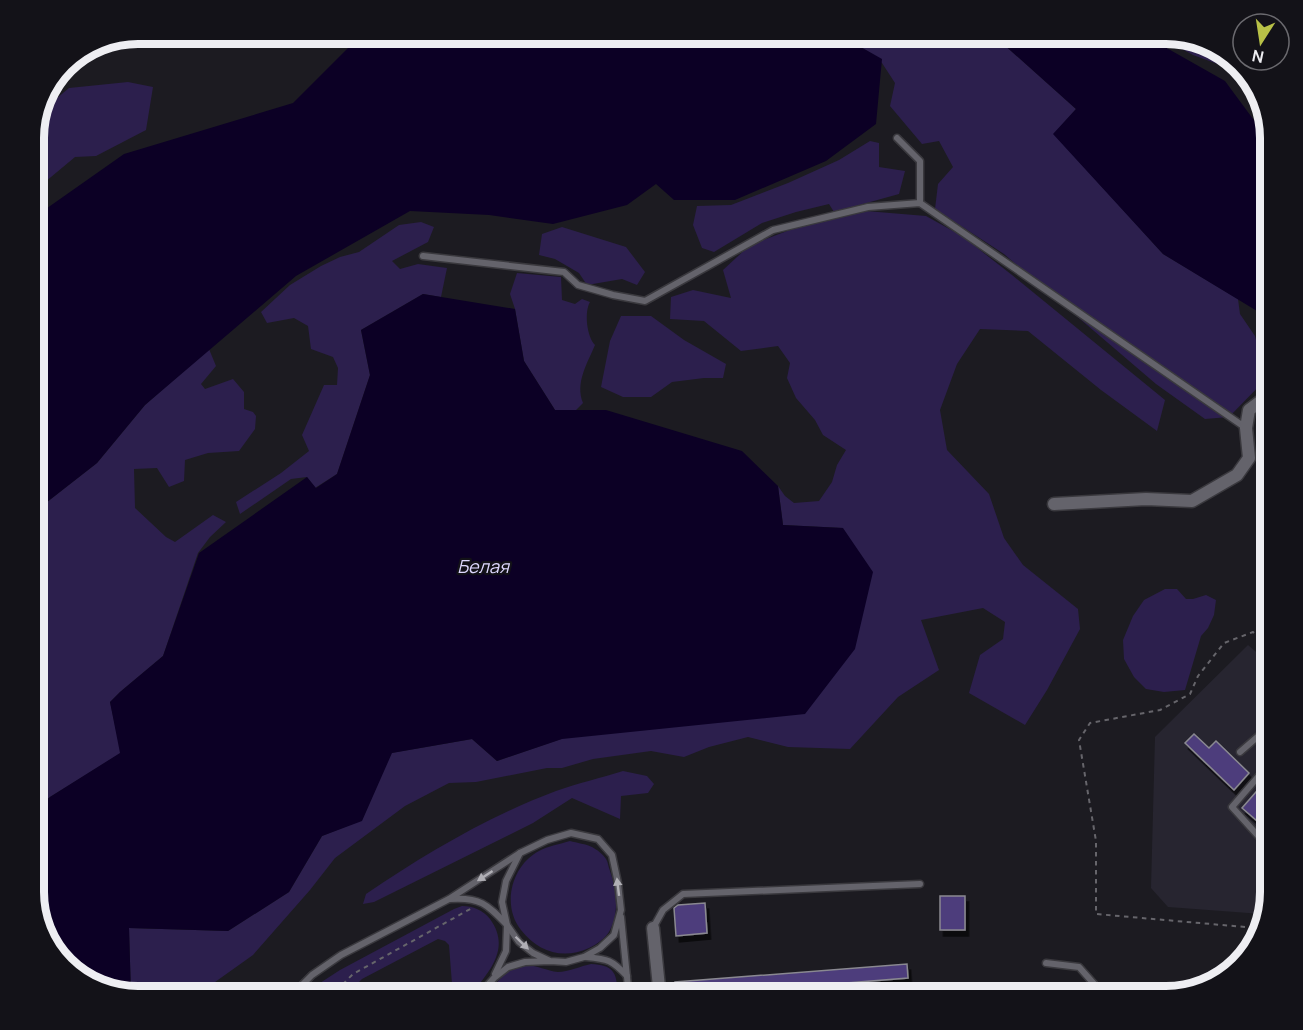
<svg xmlns="http://www.w3.org/2000/svg" width="1303" height="1030" font-family="Manrope,sans-serif">
	<style>
		.built { fill: #272530 }
		.green { fill: #2c1f4d }
		.water { fill: #0c0025 }
		.building { fill: #4d3d7b; stroke: #8a8991; stroke-width: 1.5; filter: url(#shadow) }
		.lines { fill: none; stroke-linecap: round; stroke-linejoin: round }
		.service-casing { stroke: #3a393e; stroke-width: 9 }
		.minor-casing { stroke: #3a393e; stroke-width: 15 }
		.path { stroke: #66656b; stroke-width: 2; stroke-dasharray: 4.5 4.5; stroke-linecap: butt }
		.service { stroke: #64636b; stroke-width: 6 }
		.minor { stroke: #64636b; stroke-width: 12 }
		.oneway { fill: #b0afb5 }
		.labels { text-anchor: middle; dominant-baseline: central; stroke-width: 4.5; stroke-linejoin: round; paint-order: stroke }
		.water-label { font-size: 18px; font-style: italic; fill: #ded7fe; stroke: #131218 }
		.rim { fill: none; stroke: #eeeef2; stroke-width: 8 }
	</style>
	<defs>
		<filter id="shadow"><feDropShadow dx="3.5" dy="6" stdDeviation="0" flood-color="#0009"/></filter>
	</defs>
	<rect width="100%" height="100%" fill="#1c1b21"/>
	<!-- built -->
	<polygon class="built" points="1248,645 1270,664 1270,893 1262,914 1168,907 1151,888 1155,737"/>
	<!-- green -->
	<g class="green">
		<polygon points="296,33 340,33 311,48 294,36"/>
		<polygon points="836,33 991,33 1076,109 1054,134 1163,254 1238,299 1240,314 1255,336 1266,379 1229,417 1205,419 1156,384 1004,254 935,209 938,184 953,167 939,141 922,144 890,106 895,83 882,63 872,54"/>
		<polygon points="1153,33 1166,33 1234,59 1259,92 1264,113 1255,103 1234,70 1193,55"/>
		<polygon points="128,82 153,87 146,130 96,156 75,157 33,192 33,131 37,115 69,88"/>
		<polygon points="870,141 879,143 879,167 905,171 899,194 834,212 829,204 796,212 762,223 714,252 702,248 693,225 697,206 731,205 788,183 839,160"/>
		<polygon points="866,211 926,216 962,236 1012,275 1165,400 1157,431 1101,390 1028,331 980,329 957,364 940,410 947,450 989,494 1004,538 1023,565 1078,609 1080,629 1047,690 1025,725 969,693 980,655 1003,639 1005,622 983,608 921,620 939,670 898,697 850,749 788,747 748,737 709,747 684,757 651,751 593,759 562,768 547,768 476,782 449,783 405,806 335,858 310,890 253,955 194,997 137,997 131,995 129,928 228,931 289,892 322,836 362,820 391,753 472,739 497,761 561,739 843,528 783,525 778,486 785,496 794,503 819,501 832,482 837,465 846,450 823,435 815,420 796,398 787,378 790,363 778,346 741,351 704,321 670,319 671,297 693,290 731,298 723,270 750,245 795,228"/>
		<polygon points="421,222 434,227 428,242 392,261 400,269 418,264 447,268 441,297 423,294 361,330 370,375 337,474 315,488 307,477 291,479 240,514 236,502 281,473 309,451 302,435 324,385 337,385 338,368 333,357 311,349 308,326 294,318 267,323 261,312 290,285 321,266 340,257 359,252 399,225"/>
		<polygon points="562,227 626,247 645,272 637,285 622,279 587,285 579,273 555,259 539,255 542,234"/>
		<path d="M517,273L561,277L562,300L575,304L582,299L590,302C584,312 587,337 595,345C587,364 575,383 583,403L576,410H555L524,361L515,309L510,294Z"/>
		<polygon points="621,316 651,316 684,340 726,364 723,378 704,378 672,382 651,397 623,397 601,387 610,341"/>
		<polygon points="209,349 216,366 201,384 205,389 233,379 244,392 244,409 253,412 256,416 255,429 239,451 208,453 185,460 184,481 169,487 157,468 134,469 135,508 166,537 175,542 213,515 226,522 210,537 198,553 163,656 120,692 110,702 121,753 50,797 33,811 33,513 97,463 145,405"/>
		<polygon points="1165,589 1177,589 1186,599 1193,599 1206,595 1216,600 1214,615 1208,628 1201,636 1185,690 1164,692 1146,689 1134,677 1124,659 1123,640 1133,616 1144,600"/>
		<path d="M623,771L647,776L654,784L648,793L621,796L620,819L572,798L533,823L374,902L363,904L366,894C425,854 489,816 556,791C578,783 601,778 623,771Z"/>
		<path d="M570,841C577,843 586,844 592,847C596,849 604,855 606,859C608,862 608,865 609,868C616,887 620,911 610,930C606,938 597,944 589,948C563,960 538,952 521,930C501,905 512,865 539,851C548,846 560,844 570,841Z"/>
		<path d="M462,906C473,906 483,910 490,919C512,949 488,974 468,997H453L449,945L445,941L438,939L362,979L344,997H307L320,983L340,970L454,909Z"/>
		<path d="M591,964C615,965 618,974 617,997H486C494,985 509,965 525,965C537,965 547,971 558,972C568,972 581,966 591,964Z"/>
	</g>
	<!-- water -->
	<g class="water">
		<polygon points="363,33 836,33 882,59 876,124 826,161 735,200 674,200 656,184 627,205 553,224 489,215 410,211 296,276 145,405 97,463 33,513 33,218 124,154 293,103"/>
		<polygon points="991,33 1123,33 1149,38 1225,81 1270,142 1270,308 1257,311 1163,254 1053,134 1076,109"/>
		<polygon points="423,294 515,309 524,361 555,410 606,410 742,451 778,486 783,525 843,528 873,572 855,649 805,714 562,739 497,761 472,739 392,753 362,821 322,836 289,892 228,931 129,928 131,995 69,971 44,938 33,899 33,811 50,797 120,753 110,702 120,692 163,656 199,553 307,477 316,488 337,474 370,375 361,330"/>
	</g>
	<!-- building -->
	<g class="building">
		<polygon points="1194,734 1209,748 1216,741 1249,773 1234,790 1185,743"/>
		<polygon points="1270,776 1270,832 1242,808"/>
		<rect x="940" y="896" width="25" height="34"/>
		<polygon points="705,903 707,933 676,936 674,908 678,905"/>
		<polygon points="907,964 908,978 797,987 797,997 676,997 675,982"/>
	</g>
	<g class="lines">
		<defs>
			<g id="service">
				<polyline points="897,138 920,161 920,203"/>
				<polyline points="423,256 564,272 578,285 613,295 645,301 773,230 868,207 920,203 1246,428"/>
				<polyline points="1240,752 1270,726"/>
				<polyline points="1270,849 1232,807 1270,763"/>
				<path d="M450,899C480,897 487,904 507,925L506,951L495,974"/>
				<polyline points="621,917 629,997"/>
				<polyline points="653,928 663,910 683,894 920,884"/>
				<polyline points="1253,937 1254,928"/>
				<path d="M586,957C608,959 612,960 627,976"/>
				<polyline points="1046,963 1079,967 1095,985 1095,997"/>
				<polyline points="293,997 297,990 312,975 341,955 449,899 520,853"/>
				<polyline points="477,997 494,978 508,967 525,962 550,961 566,962 584,957 600,948 614,935 621,910 618,883 612,855 598,839 571,833 547,840 520,853 506,881 502,902 507,925 519,942 533,953 550,961"/>
			</g>
			<g id="minor">
				<polyline points="1054,504 1146,499 1192,501 1237,475 1249,458 1246,428 1249,410 1261,401 1270,401"/>
				<polyline points="653,928 660,997"/>
			</g>
		</defs>
		<!-- service casing -->
		<use href="#service" class="service-casing"/>
		<!-- minor casing -->
		<use href="#minor" class="minor-casing"/>
		<!-- path -->
		<g class="path">
			<polyline points="1245,927 1096,914 1096,841 1079,740 1090,723 1160,710 1190,694 1198,676 1224,643 1253,632 1270,648"/>
			<polyline points="330,997 353,974 472,908"/>
		</g>
		<!-- service -->
		<use href="#service" class="service"/>
		<!-- minor -->
		<use href="#minor" class="minor"/>
	</g>
	<!-- one-way arrows -->
	<defs><path id="oneway-solid" d="M-6-.8H1V-3.2L6.5 0L1 3.2V.8H-6Z" transform="scale(1.5)"/></defs>
	<g class="oneway">
		<use href="#oneway-solid" transform="translate(485 876) rotate(147)"/>
		<use href="#oneway-solid" transform="translate(618 887) rotate(-97)"/>
		<use href="#oneway-solid" transform="translate(522 943) rotate(44)"/>
	</g>
	<g class="labels">
		<!-- water labels -->
		<g class="water-label">
			<text x="483" y="566">Белая</text>
		</g>
	</g>
	<!-- crop -->
	<path d="M0 0H1303V1030H0ZM138 44H1166A94 94 0 0 1 1260 138V892A94 94 0 0 1 1166 986H138A94 94 0 0 1 44 892V138A94 94 0 0 1 138 44Z" fill="#131218" fill-rule="evenodd"/>
	<path class="rim" d="M138 44H1166A94 94 0 0 1 1260 138V892A94 94 0 0 1 1166 986H138A94 94 0 0 1 44 892V138A94 94 0 0 1 138 44Z"/>
	<!-- north arrow -->
	<g transform="translate(1261 42) rotate(192)"><circle r="28" fill="#131218" stroke="#6b6a6f" stroke-width="1.5"/>
	<path d="M0-4.5L10 22L0 15L-10 22Z" fill="#b8c147"/>
	<text y="-9" font-size="16" font-weight="bold" text-anchor="middle" fill="#eeeef2">N</text>
	</g>
</svg>
